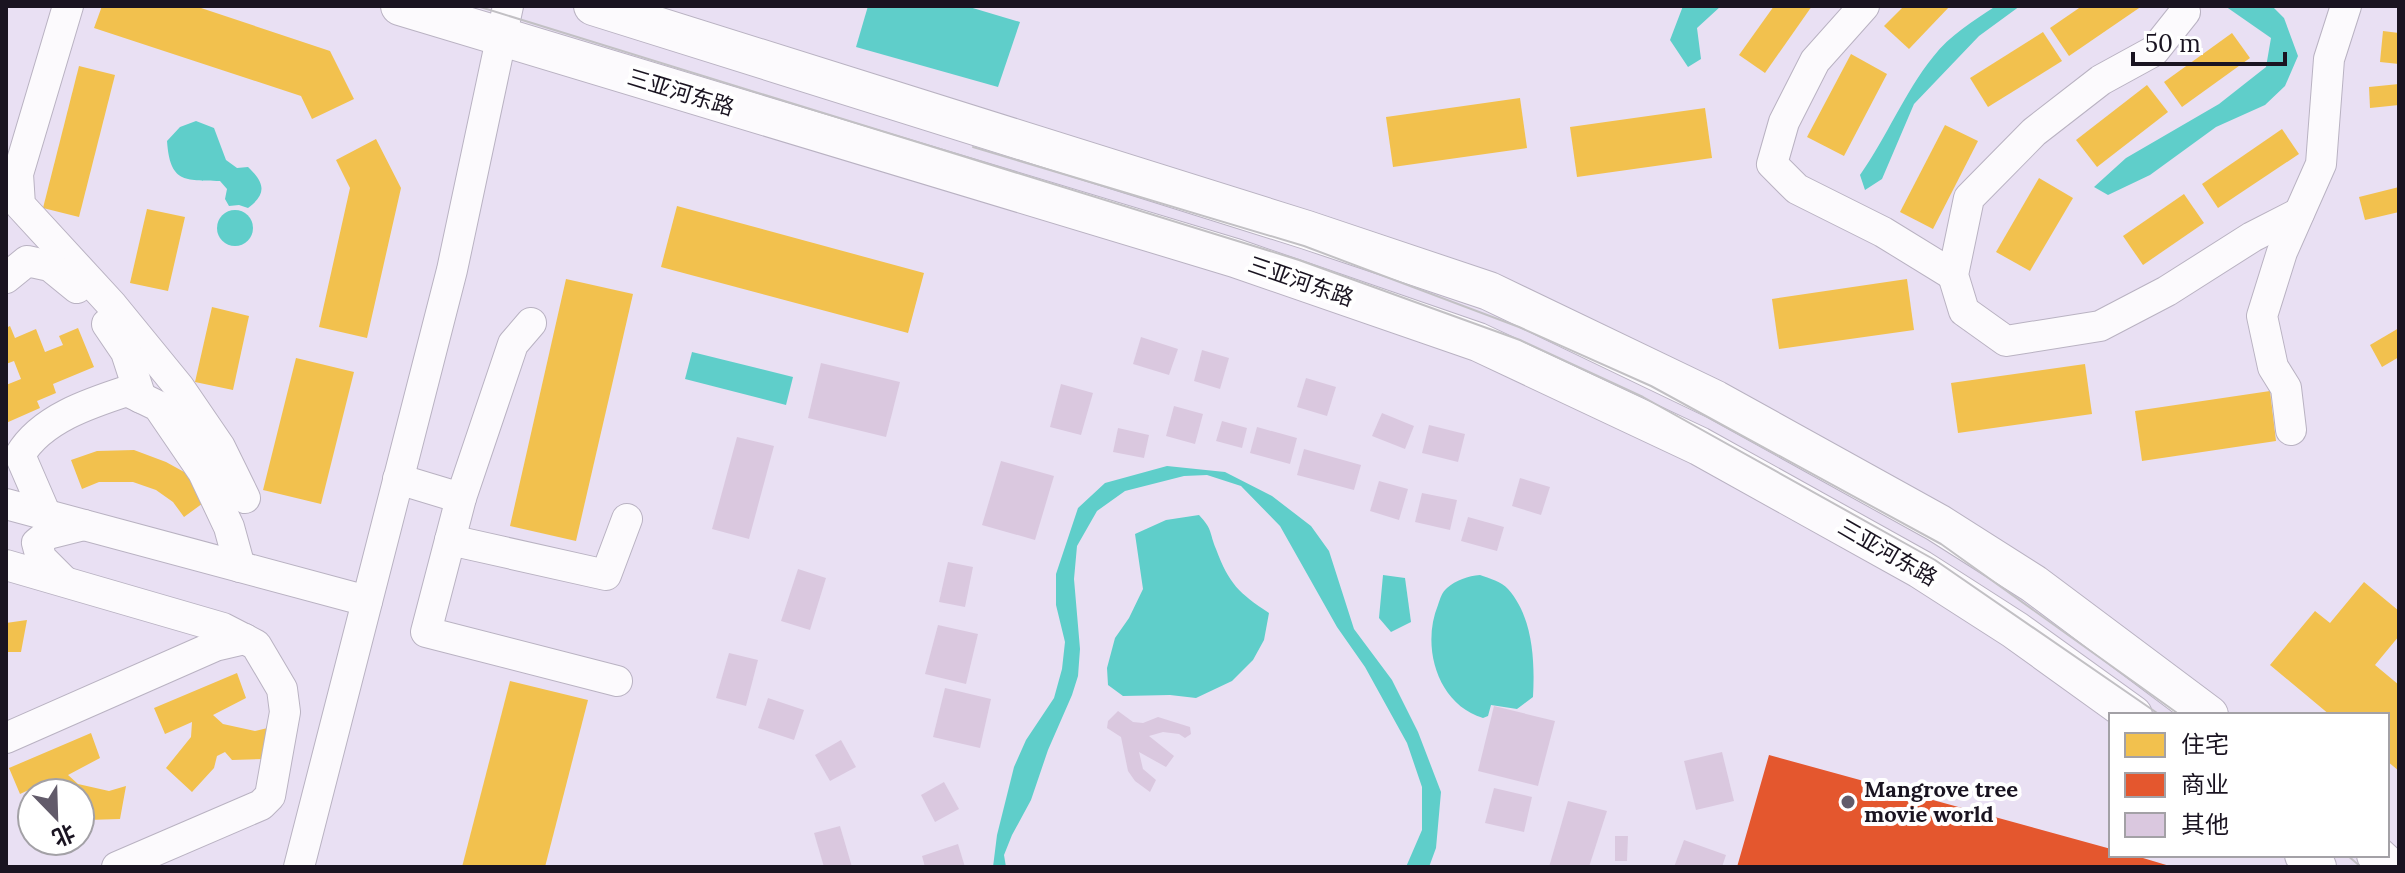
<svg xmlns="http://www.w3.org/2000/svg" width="2405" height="873" font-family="Lora,'Noto Sans SC',serif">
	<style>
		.water { fill: #5fceca }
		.homes { fill: #f2c14e }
		.shops { fill: #e4572e }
		.building { fill: #dac8df }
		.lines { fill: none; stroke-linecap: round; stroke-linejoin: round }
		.minor-casing { stroke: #b9b2c2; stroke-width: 32 }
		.major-casing { stroke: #b9b2c2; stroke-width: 40 }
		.minor { stroke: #fcfafd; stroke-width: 30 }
		.major { stroke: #fcfafd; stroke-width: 38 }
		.tram { stroke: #c2c0c4; stroke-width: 2 }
		.poi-dot { fill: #625b6a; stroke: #fff; stroke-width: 3 }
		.labels { text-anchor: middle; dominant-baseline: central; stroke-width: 8; stroke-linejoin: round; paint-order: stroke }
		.street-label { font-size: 22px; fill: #1a1421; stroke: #fff }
		.poi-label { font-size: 22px; font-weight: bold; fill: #1a1421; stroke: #fff; text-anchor: start }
	</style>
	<rect width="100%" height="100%" fill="#e9e0f3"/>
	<!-- water -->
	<g class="water">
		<polygon points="868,6 966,6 1020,22 998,87 856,47"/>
		<polygon points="1683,6 1721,6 1697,28 1701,59 1688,67 1670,40"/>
		<path d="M1996,6H2020L1979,36L1914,104L1882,179L1865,190L1860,175C1887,137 1904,93 1933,57C1950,35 1973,21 1996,6Z"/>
		<polygon points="2225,6 2272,6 2284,18 2298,56 2285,86 2265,105 2216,127 2150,175 2108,195 2094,187 2126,158 2219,104 2266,67 2271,38"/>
		<path d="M196,121L214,128L226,160L237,168L248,167C265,183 267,194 248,208L239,205L229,206L225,199L227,189L220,181C184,180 170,183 167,141L180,127Z"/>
		<circle cx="235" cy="228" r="18"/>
		<polygon points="692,352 793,377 786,405 685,379"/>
		<polygon points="1167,466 1225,472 1272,496 1311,526 1329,551 1354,629 1392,680 1418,732 1441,792 1436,848 1429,867 1406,867 1422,830 1422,787 1407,743 1365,667 1337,627 1280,526 1241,486 1207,475 1184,476 1125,491 1097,511 1077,546 1074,579 1080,649 1078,676 1072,695 1048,750 1031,800 1012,835 1004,855 1006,867 993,867 997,835 1014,767 1026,740 1054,698 1062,669 1065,642 1056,605 1056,574 1078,508 1105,483"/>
		<path d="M1199,515C1213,530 1209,532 1216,549C1229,584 1239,593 1269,613L1264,640L1253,660L1232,681L1196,698L1170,695L1123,696L1108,685L1107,668L1115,638L1129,618L1143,589L1135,534L1166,520Z"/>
		<polygon points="1383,575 1405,578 1411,622 1391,632 1379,618"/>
		<path d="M1480,575C1489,578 1502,582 1508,589C1533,617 1535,661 1533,697L1517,709L1491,705L1488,716L1483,718C1437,704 1421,646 1438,605C1440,599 1442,592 1447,588C1456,580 1468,576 1480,575Z"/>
	</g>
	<!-- homes -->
	<g class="homes">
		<polygon points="102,6 195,6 330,51 354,99 312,119 301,96 94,28"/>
		<polygon points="1774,6 1812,6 1765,73 1739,55"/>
		<polygon points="1904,6 1950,6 1909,49 1884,26"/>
		<polygon points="2082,6 2142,6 2069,56 2050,28"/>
		<polygon points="2383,31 2399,33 2399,64 2380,62"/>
		<polygon points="2043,32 2062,61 1988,107 1970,78"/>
		<polygon points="2232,33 2250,58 2182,107 2164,82"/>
		<polygon points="1851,54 1887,74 1844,156 1807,137"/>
		<polygon points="79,66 115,75 79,217 43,208"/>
		<polygon points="2399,84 2399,105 2370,108 2369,87"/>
		<polygon points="2147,85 2168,112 2097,167 2076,140"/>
		<polygon points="1520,98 1527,148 1393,167 1386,117"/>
		<polygon points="1705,108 1712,158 1577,177 1570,127"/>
		<polygon points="1945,125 1978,141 1933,229 1900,212"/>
		<polygon points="2282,129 2299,154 2218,208 2202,184"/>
		<polygon points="376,139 401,188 367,338 319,327 350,188 336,160"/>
		<polygon points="2039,178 2073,198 2030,271 1996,252"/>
		<polygon points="2399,187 2399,212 2365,220 2359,197"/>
		<polygon points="2184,194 2204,223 2143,265 2123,236"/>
		<polygon points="677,206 924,273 908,333 661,267"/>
		<polygon points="147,209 185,217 168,291 130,283"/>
		<polygon points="566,279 633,294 576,541 510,526"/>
		<polygon points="1907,279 1914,330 1779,349 1772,299"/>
		<polygon points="212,307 249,316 233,390 195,382"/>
		<polygon points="10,326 15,338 36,329 45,352 63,345 59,336 78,328 94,367 53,384 56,393 37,401 40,408 6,423 6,385 21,379 14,361 6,364 6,328"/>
		<polygon points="2399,328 2399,357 2382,367 2370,345"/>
		<polygon points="296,358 354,372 321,504 263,490"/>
		<polygon points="2085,364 2092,414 1958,433 1951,383"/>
		<polygon points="2270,391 2276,441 2142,461 2135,411"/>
		<polygon points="134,450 166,462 195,478 210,498 184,517 173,502 156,490 133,482 99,482 82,489 71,460 97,451"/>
		<polygon points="2364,582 2399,611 2399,636 2375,665 2399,685 2399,771 2387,761 2387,715 2330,715 2270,665 2315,611 2330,623"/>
		<polygon points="27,620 21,652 6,652 6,623"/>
		<polygon points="237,673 246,698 213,715 223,724 255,731 272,727 266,759 232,760 225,752 217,756 214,768 192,792 166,768 191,737 192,722 165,734 154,708"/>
		<polygon points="510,681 588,700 545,867 462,867"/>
		<polygon points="91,733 100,758 68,775 78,784 109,791 126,786 120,819 87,820 80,813 80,793 45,793 46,782 20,794 9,768"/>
	</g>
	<!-- shops -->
	<polygon class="shops" points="1769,755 2111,849 2111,855 2133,855 2173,867 1737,867"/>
	<!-- building -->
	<g class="building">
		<polygon points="1141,337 1178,349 1169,375 1133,364"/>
		<polygon points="1202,350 1229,358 1220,389 1194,381"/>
		<polygon points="821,363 900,382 886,437 808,418"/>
		<polygon points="1306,378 1336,387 1327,416 1297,407"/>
		<polygon points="1061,384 1093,393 1081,435 1050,427"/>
		<polygon points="1174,406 1203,414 1195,444 1166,436"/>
		<polygon points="1382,413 1414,426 1405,449 1372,436"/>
		<polygon points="1222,421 1247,428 1242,448 1216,441"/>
		<polygon points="1429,425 1465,434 1458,462 1422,453"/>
		<polygon points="1257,427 1297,438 1290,464 1250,453"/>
		<polygon points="1118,428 1149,435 1144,458 1113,452"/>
		<polygon points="737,437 774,446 749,539 712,529"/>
		<polygon points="1304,449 1361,465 1354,490 1297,475"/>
		<polygon points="1001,461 1054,476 1035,540 982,525"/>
		<polygon points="1520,478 1550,487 1541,515 1512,506"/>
		<polygon points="1379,481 1408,489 1399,520 1370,511"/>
		<polygon points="1422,493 1457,500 1450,530 1415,522"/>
		<polygon points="1468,517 1504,527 1497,551 1461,541"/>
		<polygon points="948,562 973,567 965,607 939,602"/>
		<polygon points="798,569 826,578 810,630 781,621"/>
		<polygon points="938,625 978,634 966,684 925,674"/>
		<polygon points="729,653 758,660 746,706 716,698"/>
		<polygon points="945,688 991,699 980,748 933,737"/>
		<polygon points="768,698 804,710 794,740 758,728"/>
		<polygon points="1494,706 1555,721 1538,786 1478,771"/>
		<polygon points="1118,711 1133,722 1143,723 1158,717 1190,727 1191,734 1185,738 1179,734 1163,732 1149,736 1174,756 1166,767 1139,752 1143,769 1156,780 1150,792 1135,781 1128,771 1121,737 1107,728 1108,721"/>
		<polygon points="841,740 856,767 830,781 815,755"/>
		<polygon points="1722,752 1734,801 1696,810 1684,761"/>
		<polygon points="944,782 959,809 935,822 921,795"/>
		<polygon points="1494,788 1532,797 1524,832 1485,823"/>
		<polygon points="1568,801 1607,811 1589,867 1549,867"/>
		<polygon points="840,826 852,867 824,867 814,833"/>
		<polygon points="1615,836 1628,836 1627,861 1615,861"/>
		<polygon points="1684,840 1726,855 1722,867 1674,867"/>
		<polygon points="958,844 965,867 925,867 922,856"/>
	</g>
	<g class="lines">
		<defs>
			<g id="minor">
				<polyline points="68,6 18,174 20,205 112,305 179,387 220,447 245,498"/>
				<polyline points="1864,6 1815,61 1784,122 1772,164 1797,189 1883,232 1953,275"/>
				<polyline points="2185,12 2154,51 2101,80 2034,132 1969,198 1953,275 1964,311 2006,341 2100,326 2167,291 2252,237 2299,213"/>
				<polyline points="6,278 27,261 50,266 77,288"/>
				<polyline points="107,324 126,352 141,398"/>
				<polyline points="2291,430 2286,388 2273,367 2262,316 2282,252 2321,164 2329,59 2346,6"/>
				<polyline points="398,479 461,498 426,632 617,681"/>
				<polyline points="461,498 513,344 531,323"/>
				<polyline points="6,504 367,601"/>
				<path d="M46,515L20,455C41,419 90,403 127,391L158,406L203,472L229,527L240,567"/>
				<polyline points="450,540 606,575 627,519"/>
				<polyline points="6,565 223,628 256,645 282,689 285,712 270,796 261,805 117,867"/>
				<polyline points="64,581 41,558 37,543 48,534 84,525"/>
				<polyline points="6,738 215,646 245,639"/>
				<polyline points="299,867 452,270 508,6"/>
			</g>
			<g id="major">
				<polyline points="400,6 1235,258 1478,342 1699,446 1920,569 2015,630 2133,715"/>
				<polyline points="593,6 1307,230 1489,291 1716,400 1938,523 2034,584 2209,715"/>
				<polyline points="2304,855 2317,867"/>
				<polyline points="2376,855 2389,867"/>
			</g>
		</defs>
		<!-- minor casing -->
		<use href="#minor" class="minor-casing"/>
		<!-- major casing -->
		<use href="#major" class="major-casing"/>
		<!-- minor -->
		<use href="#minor" class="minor"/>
		<!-- major -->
		<use href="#major" class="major"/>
		<!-- tram -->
		<g class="tram">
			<polyline points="477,6 1299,260 1520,340 1643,397 1935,560 2160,715"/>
			<polyline points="973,147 1304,246 1519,327 1651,386 1941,544 2180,715"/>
			<polyline points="2347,855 2361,867"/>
		</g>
	</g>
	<!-- markers -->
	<circle class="poi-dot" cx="1848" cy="802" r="8"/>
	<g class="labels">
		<!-- street labels -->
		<g class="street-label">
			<text transform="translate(681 92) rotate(17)">三亚河东路</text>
			<text transform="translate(1301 281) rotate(19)">三亚河东路</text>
			<text transform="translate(1888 552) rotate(30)">三亚河东路</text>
		</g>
		<!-- poi labels -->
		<g class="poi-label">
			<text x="1864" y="789">Mangrove tree<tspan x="1864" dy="25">movie world</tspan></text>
		</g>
	</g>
	<!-- border -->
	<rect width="2405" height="873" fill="none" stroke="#1a1421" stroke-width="16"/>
	<!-- legend -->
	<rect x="2109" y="713" width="280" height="144" fill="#ffffff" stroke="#a3a1a6" stroke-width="2"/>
	<rect x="2125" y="733" width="40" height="24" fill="#f2c14e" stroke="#a3a1a6" stroke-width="2"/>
	<text x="2181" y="753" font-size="24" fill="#1a1421">住宅</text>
	<rect x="2125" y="773" width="40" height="24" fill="#e4572e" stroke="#a3a1a6" stroke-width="2"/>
	<text x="2181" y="793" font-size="24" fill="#1a1421">商业</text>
	<rect x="2125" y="813" width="40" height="24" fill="#dac8df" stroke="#a3a1a6" stroke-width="2"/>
	<text x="2181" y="833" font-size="24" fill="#1a1421">其他</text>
	<!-- north arrow -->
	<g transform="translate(56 817) rotate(157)"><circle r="38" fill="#ffffff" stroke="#a3a1a6" stroke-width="2"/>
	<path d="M0-6L14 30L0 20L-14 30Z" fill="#625b6a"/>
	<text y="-12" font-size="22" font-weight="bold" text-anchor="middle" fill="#1a1421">北</text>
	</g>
	<!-- scale -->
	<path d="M2133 52v12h152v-12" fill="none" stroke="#1a1421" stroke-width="4"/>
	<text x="2145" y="52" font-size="24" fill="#1a1421" stroke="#ffffff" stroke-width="6" paint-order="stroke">50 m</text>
</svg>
